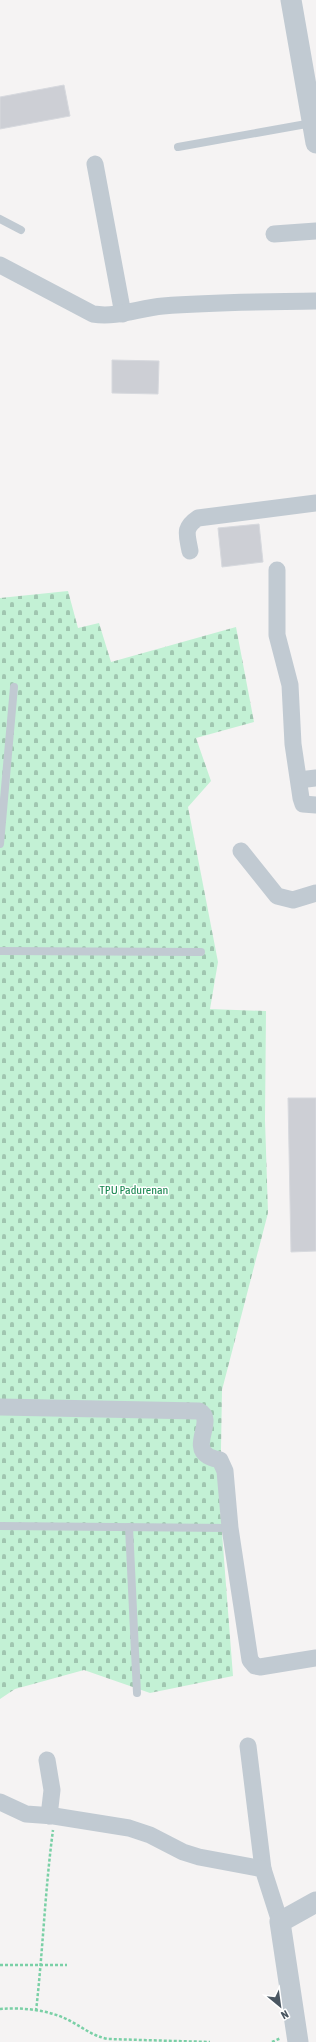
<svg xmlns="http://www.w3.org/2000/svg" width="316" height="2042" font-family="'Asap Condensed',sans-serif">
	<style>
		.cemetery { fill: url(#cemetery-stones) }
		.building { fill: #cdcfd5; stroke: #d7d9de }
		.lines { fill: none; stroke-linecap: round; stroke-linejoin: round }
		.path { stroke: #7ad0a6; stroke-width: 2.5; stroke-dasharray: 3 2; stroke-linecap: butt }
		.service { stroke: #c1cad2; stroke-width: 8 }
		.minor { stroke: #c1cad2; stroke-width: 17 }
		.tertiary { stroke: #c1cad2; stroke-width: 21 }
		.labels { text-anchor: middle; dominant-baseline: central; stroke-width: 3; stroke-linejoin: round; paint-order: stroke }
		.park-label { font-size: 12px; fill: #17864f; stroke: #fff }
	</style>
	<defs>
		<pattern id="cemetery-stones" width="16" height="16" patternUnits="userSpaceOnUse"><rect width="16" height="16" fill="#c3f1d5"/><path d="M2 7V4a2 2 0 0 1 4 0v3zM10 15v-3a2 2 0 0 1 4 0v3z" fill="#a0c6b0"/></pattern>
	</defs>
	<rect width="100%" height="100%" fill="#f5f3f3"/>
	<!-- cemetery -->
	<polygon class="cemetery" points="68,591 78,628 99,623 111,662 236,627 254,722 196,738 211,781 188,807 218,962 210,1009 266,1011 265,1120 268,1213 222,1390 220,1507 233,1676 150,1693 84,1670 15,1689 0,1699 0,598"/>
	<!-- building -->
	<g class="building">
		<polygon points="64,85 70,116 0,129 0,97"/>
		<polygon points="112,360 159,361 158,394 112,393"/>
		<polygon points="259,524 263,562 222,567 218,528"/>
		<polygon points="288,1098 316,1098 316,1251 291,1252"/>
	</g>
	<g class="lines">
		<!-- path -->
		<g class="path">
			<polyline points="0,1965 67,1965"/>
			<path d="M0,2009C22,2007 52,2010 72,2022C85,2029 93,2036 108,2039L210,2042"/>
			<path d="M36,2011C43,1950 45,1890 53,1830"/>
			<polyline points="272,2042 281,2038"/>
		</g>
		<!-- service -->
		<g class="service">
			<polyline points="178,147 312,123"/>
			<polyline points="0,219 21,230"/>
			<polyline points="0,844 14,687"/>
			<polyline points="0,951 201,952"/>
			<polyline points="0,1526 230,1528"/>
			<polyline points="129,1527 137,1693"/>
		</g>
		<!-- minor -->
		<g class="minor">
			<polyline points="95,164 123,314"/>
			<polyline points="274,234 316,231"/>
			<path d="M0,265L93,314C117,318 139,308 163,306C214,302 265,302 316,301"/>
			<path d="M190,551C187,534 183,528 198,518L316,503"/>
			<polyline points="277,570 277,635 290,685 293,744 301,798 303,804 316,805"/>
			<polyline points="299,780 316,778"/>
			<polyline points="241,851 277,896 293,900 316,893"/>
			<path d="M0,1407L199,1411C216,1419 190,1446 208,1456C211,1458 216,1459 220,1460L225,1471L230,1528L250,1660L255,1666L260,1667L316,1658"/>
			<polyline points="248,1746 263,1869"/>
			<polyline points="47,1760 52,1790 49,1816"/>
			<polyline points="0,1802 26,1814 54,1816 129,1828 150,1835 183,1852 199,1857 263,1869 280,1922"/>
		</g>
		<!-- tertiary -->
		<g class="tertiary">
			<polyline points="291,0 316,143"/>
			<polyline points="298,2042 280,1922 316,1902"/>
		</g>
	</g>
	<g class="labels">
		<!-- park labels -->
		<g class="park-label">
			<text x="134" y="1190">TPU Padurenan</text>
		</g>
	</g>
	<!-- north arrow -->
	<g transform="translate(280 2006) rotate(151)" stroke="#ffffff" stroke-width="3" paint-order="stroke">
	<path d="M0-3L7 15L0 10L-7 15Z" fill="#4a5661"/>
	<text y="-6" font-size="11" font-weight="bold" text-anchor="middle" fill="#4a5661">N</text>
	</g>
</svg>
